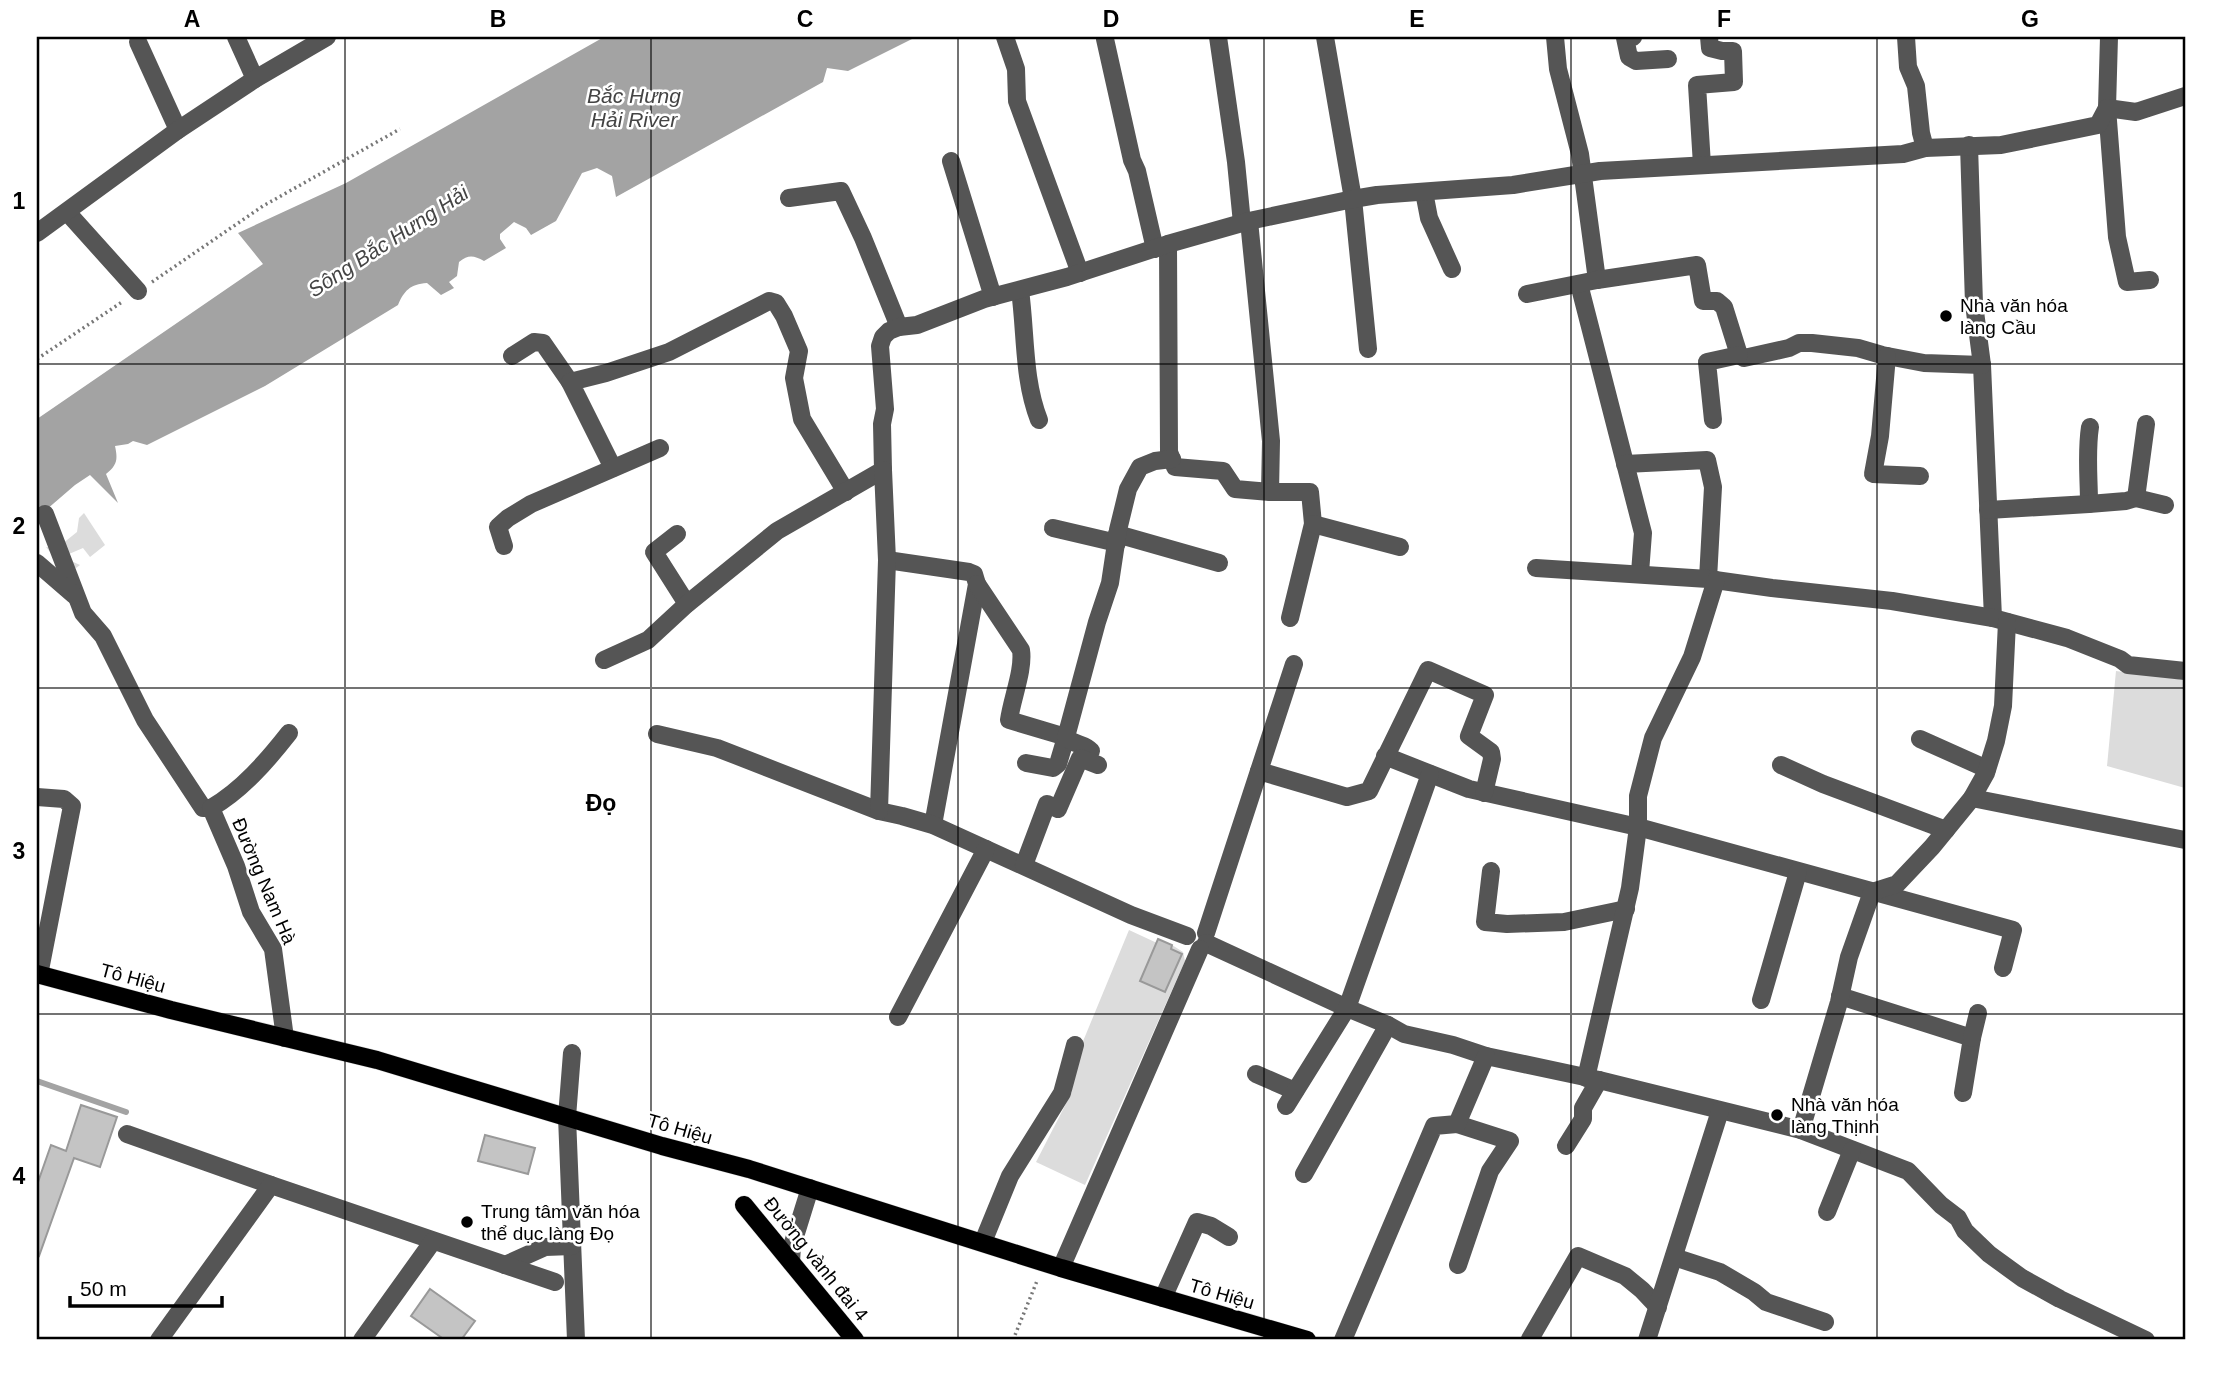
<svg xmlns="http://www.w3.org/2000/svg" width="2222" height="1377" font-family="Arial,sans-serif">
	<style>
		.green { fill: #dcdcdc }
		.water { fill: #a3a3a3 }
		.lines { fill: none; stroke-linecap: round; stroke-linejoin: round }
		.stream { stroke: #a3a3a3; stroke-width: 6 }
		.building { fill: #c4c4c4; stroke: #999; stroke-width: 2 }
		.major-casing { stroke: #dbdbdb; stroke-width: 19 }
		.path { stroke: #777; stroke-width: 3.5; stroke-dasharray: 2 3.5; stroke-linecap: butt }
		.minor { stroke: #555; stroke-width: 18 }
		.major { stroke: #000; stroke-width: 18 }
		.grid { fill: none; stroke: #000; stroke-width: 2; stroke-opacity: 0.55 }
		.poi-dot { fill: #000; stroke: #fff; stroke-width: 2.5 }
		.labels { text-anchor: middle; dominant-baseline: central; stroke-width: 5; stroke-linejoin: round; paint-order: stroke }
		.poi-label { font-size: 19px; fill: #000; stroke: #fff; text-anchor: start }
		.street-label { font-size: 19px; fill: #000; stroke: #fff }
		.water-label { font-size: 21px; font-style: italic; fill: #444; stroke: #fff }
		.quarter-label { font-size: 23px; font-weight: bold; fill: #000; stroke: #fff }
		.neatline { fill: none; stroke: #000; stroke-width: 2.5 }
		.grid-label { font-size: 23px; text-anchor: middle; font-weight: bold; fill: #000 }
	</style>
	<rect width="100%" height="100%" fill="#fff"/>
	<!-- green -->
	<g class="green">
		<polygon points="84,513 105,545 90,557 83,548 62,557 80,565 68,574 46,547 57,548 77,532 79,518"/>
		<polygon points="2116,671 2185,680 2185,788 2107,766"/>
		<polygon points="1129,930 1157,943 1140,981 1165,992 1182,954 1171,949 1172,945 1183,952 1185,961 1085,1185 1036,1162 1072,1092 1072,1073 1079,1051"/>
	</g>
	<!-- water -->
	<path class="water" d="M604,37H916L848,71L827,68L823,82L616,197L612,176L597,168L582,173L556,221L531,235L526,228L514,222L500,234V239L506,248L484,261C474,256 469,254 459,262L457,276L449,282L454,288L441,295L427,283C410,284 404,291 398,305L265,386L147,445L133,441L128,444L115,446C118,460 117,465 106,474L118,503L90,475L75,485L46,510L37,512V419L263,264L238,233L346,183Z"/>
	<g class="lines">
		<!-- stream -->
		<polyline class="stream" points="37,1081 126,1112"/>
	</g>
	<!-- building -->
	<g class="building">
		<polygon points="1158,939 1172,945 1171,949 1182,954 1165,992 1140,981"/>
		<polygon points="81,1105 117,1117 100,1167 74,1158 39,1256 37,1255 37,1185 51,1145 66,1151"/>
		<polygon points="485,1135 535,1148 528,1174 478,1161"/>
		<polygon points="430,1289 475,1321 461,1340 445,1340 411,1316"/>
	</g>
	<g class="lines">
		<defs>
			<g id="major">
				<polyline points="37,974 171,1010 377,1060 662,1146 749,1169 1061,1268 1307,1340"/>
				<polyline points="744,1205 855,1340"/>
			</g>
		</defs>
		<!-- major casing -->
		<use href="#major" class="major-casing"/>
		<!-- path -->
		<g class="path">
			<polyline points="152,282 263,206 400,129"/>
			<polyline points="37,359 122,302"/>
			<polyline points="1013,1340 1037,1281"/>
		</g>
		<!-- minor -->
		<g class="minor">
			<polyline points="236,37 255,79"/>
			<polyline points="1005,37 1016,69 1017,101 1080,273"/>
			<polyline points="1218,37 1236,162 1242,223"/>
			<polyline points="1325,37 1353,199 1368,349"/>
			<polyline points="1555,37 1558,69 1580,154 1597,280"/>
			<polyline points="1633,37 1625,38 1629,57 1636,61 1668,59"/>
			<polyline points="1906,37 1908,67 1916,86 1921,133 1925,148"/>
			<polyline points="2109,37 2107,108 2117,237 2127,282 2150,280"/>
			<polyline points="1105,39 1132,160 1137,171 1155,249"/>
			<polyline points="138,42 178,130"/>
			<polyline points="1969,145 1974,304 1982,365 1993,618"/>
			<polyline points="951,161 993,297"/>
			<polyline points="1702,165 1697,85 1734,82 1733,51 1722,51 1710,48 1709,37"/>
			<polyline points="1424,192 1429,218 1452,269"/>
			<polyline points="789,198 841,191 863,238 899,327"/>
			<polyline points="67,212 138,291"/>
			<polyline points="37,233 178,130 255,79 327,37"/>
			<polyline points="1168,244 1169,452 1175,467 1223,471 1235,489 1270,492 1271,441 1249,221"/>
			<polyline points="1579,284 1643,533 1640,573"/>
			<path d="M1020,290C1026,334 1023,379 1039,420"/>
			<polyline points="1527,294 1597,280 1697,265 1703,301 1717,301 1724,307 1739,355 1744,358 1789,348 1799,343 1812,343 1858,348 1882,355 1924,363 1982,365"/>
			<polyline points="512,356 534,342 543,343 570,382"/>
			<polyline points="1887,356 1880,436 1873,474 1920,476"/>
			<polyline points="1713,420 1707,362 1739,355"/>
			<polyline points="1625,464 1707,460 1713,487 1708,579"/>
			<polyline points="613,468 570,382 606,373 669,352 769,301 776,303 784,316 799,351 794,378 802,419 846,492"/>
			<polyline points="1270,492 1310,492 1313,524 1290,618"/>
			<polyline points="2136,498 2165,505"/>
			<path d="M2089,504C2089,478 2086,453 2090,427"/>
			<polyline points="1988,510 2089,504 2126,501 2136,498 2146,424"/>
			<polyline points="45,514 83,613 103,636 145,720 203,808 211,808"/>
			<polyline points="1313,524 1400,547"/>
			<polyline points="1053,528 1117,543"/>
			<polyline points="677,534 654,552 687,604"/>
			<polyline points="1117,534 1219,563"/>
			<polyline points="504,546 498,527 508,518 531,504 660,448"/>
			<polyline points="887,560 969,572 974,574 977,584 933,825"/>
			<polyline points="37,563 74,595"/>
			<polyline points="1536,568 1708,579 1772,588 1892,601 1993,618 2067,638 2120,659 2128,665 2185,671"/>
			<path d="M977,584L1021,650C1024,670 1012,698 1009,720L1066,737L1058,764L1053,768L1026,763"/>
			<polyline points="604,660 648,640 687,604 777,531 883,470 882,424 885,409 880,346 883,337 889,331 899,327 917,325 984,299 1067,277 1168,244 1249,221 1353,199 1377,195 1513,185 1600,171 1903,154 1925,148 2001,145 2098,125 2107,108 2136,112 2185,96"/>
			<polyline points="657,734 717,748 879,811 902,816 933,825 1131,915 1187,936"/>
			<polyline points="1920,739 1987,769"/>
			<path d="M1091,751C1084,743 1073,745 1066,737L1097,622L1110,583L1118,530L1128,489L1140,467L1155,461L1172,459"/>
			<polyline points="1385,756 1469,789 1638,827 2013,930 2003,968"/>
			<polyline points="1781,765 1823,784 1946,830"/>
			<polyline points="1259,771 1347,797 1369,791 1428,670 1485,695 1469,736 1491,752 1492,759 1484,793"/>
			<polyline points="37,797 64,799 72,806 39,975"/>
			<polyline points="1972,798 2185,840"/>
			<polyline points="879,811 887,560 883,470"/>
			<polyline points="1024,865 1047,804 1058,809 1080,758 1098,765"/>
			<polyline points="1491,871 1485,922 1507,924 1564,922 1626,909"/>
			<polyline points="1206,933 1294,664"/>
			<polyline points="1206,943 1347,1008 1388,1025 1404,1034 1453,1045 1486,1056 1599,1080 1801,1130 1908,1171 1941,1205 1958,1218 1965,1231 1989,1254 2022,1278 2060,1299 2146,1340"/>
			<polyline points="1840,996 1972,1038 1963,1093"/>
			<polyline points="1761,1000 1798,872"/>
			<polyline points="898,1017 986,849"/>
			<path d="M285,1038L273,949L251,912L236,866L211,808C242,790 267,761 289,733"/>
			<polyline points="1972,1038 1978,1013"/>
			<polyline points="572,1053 567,1117 576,1340"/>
			<polyline points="1256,1074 1295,1091"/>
			<polyline points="1586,1078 1630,888 1638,827 1638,796 1653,738 1692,657 1716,580"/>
			<polyline points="1286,1106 1347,1008 1430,774"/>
			<polyline points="1457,1124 1510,1141 1490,1171 1458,1265"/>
			<polyline points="1801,1130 1839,1002 1849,957 1872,892 1897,884 1932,847 1972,798 1986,773 1996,741 2003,706 2007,622"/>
			<polyline points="127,1134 271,1185"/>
			<polyline points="1566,1146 1583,1119 1583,1108 1599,1080"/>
			<polyline points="1304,1174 1388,1025"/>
			<polyline points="1827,1212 1852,1150"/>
			<polyline points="983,1242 1010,1176 1062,1093 1075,1045"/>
			<polyline points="1674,1257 1720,1272 1754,1292 1766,1302 1825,1322"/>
			<polyline points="791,1262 792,1246 810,1188"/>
			<polyline points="505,1265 545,1247 572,1246"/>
			<polyline points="1061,1268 1200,949"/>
			<polyline points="1163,1298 1197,1222 1211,1226 1229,1237"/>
			<polyline points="1530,1339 1578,1256 1625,1276 1642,1290 1658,1307"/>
			<polyline points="159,1340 271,1185 555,1282"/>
			<polyline points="362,1340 433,1241"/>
			<polyline points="1343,1340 1434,1126 1457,1124 1486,1056"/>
			<polyline points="1647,1340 1720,1111"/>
		</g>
		<!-- major -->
		<use href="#major" class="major"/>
	</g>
	<!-- grid -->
	<path class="grid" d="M345,37V1340M651,37V1340M958,37V1340M1264,37V1340M1571,37V1340M1877,37V1340M37,364H2185M37,688H2185M37,1014H2185"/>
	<!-- markers -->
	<g class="poi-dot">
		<circle cx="1946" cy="316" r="7"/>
		<circle cx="1777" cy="1115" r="7"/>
		<circle cx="467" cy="1222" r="7"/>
	</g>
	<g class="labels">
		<!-- poi labels -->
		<g class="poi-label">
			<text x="1960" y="305">Nhà văn hóa<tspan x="1960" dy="22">làng Cầu</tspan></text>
			<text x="1791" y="1104">Nhà văn hóa<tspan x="1791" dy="22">làng Thịnh</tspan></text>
			<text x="481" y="1211">Trung tâm văn hóa<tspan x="481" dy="22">thể dục làng Đọ</tspan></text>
		</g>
		<!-- street labels -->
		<g class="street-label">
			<text transform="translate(264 881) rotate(67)">Đường Nam Hà</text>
			<text transform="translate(133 978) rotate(15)">Tô Hiệu</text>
			<text transform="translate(680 1129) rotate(16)">Tô Hiệu</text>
			<text transform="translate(816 1259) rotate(51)">Đường vành đai 4</text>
			<text transform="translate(1222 1294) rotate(16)">Tô Hiệu</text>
		</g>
		<!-- water labels -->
		<g class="water-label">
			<text x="634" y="95">Bắc Hưng<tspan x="634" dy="24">Hải River</tspan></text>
			<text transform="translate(388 241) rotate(-33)">Sông Bắc Hưng Hải</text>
		</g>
		<!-- quarter labels -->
		<g class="quarter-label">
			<text x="601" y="803">Đọ</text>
		</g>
	</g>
	<!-- border -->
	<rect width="2222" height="1377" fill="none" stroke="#ffffff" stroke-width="77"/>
	<!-- scale -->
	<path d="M70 1296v10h152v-10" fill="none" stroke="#000000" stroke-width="3.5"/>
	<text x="80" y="1296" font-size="21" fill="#000000" stroke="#ffffff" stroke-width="5" paint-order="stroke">50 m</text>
	<rect x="38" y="38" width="2146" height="1300" class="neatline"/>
	<g class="grid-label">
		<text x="192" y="27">A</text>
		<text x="498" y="27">B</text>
		<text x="805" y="27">C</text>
		<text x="1111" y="27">D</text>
		<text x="1417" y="27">E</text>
		<text x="1724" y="27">F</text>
		<text x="2030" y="27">G</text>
		<text x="19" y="209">1</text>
		<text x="19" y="534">2</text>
		<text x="19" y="859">3</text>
		<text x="19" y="1184">4</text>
	</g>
</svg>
